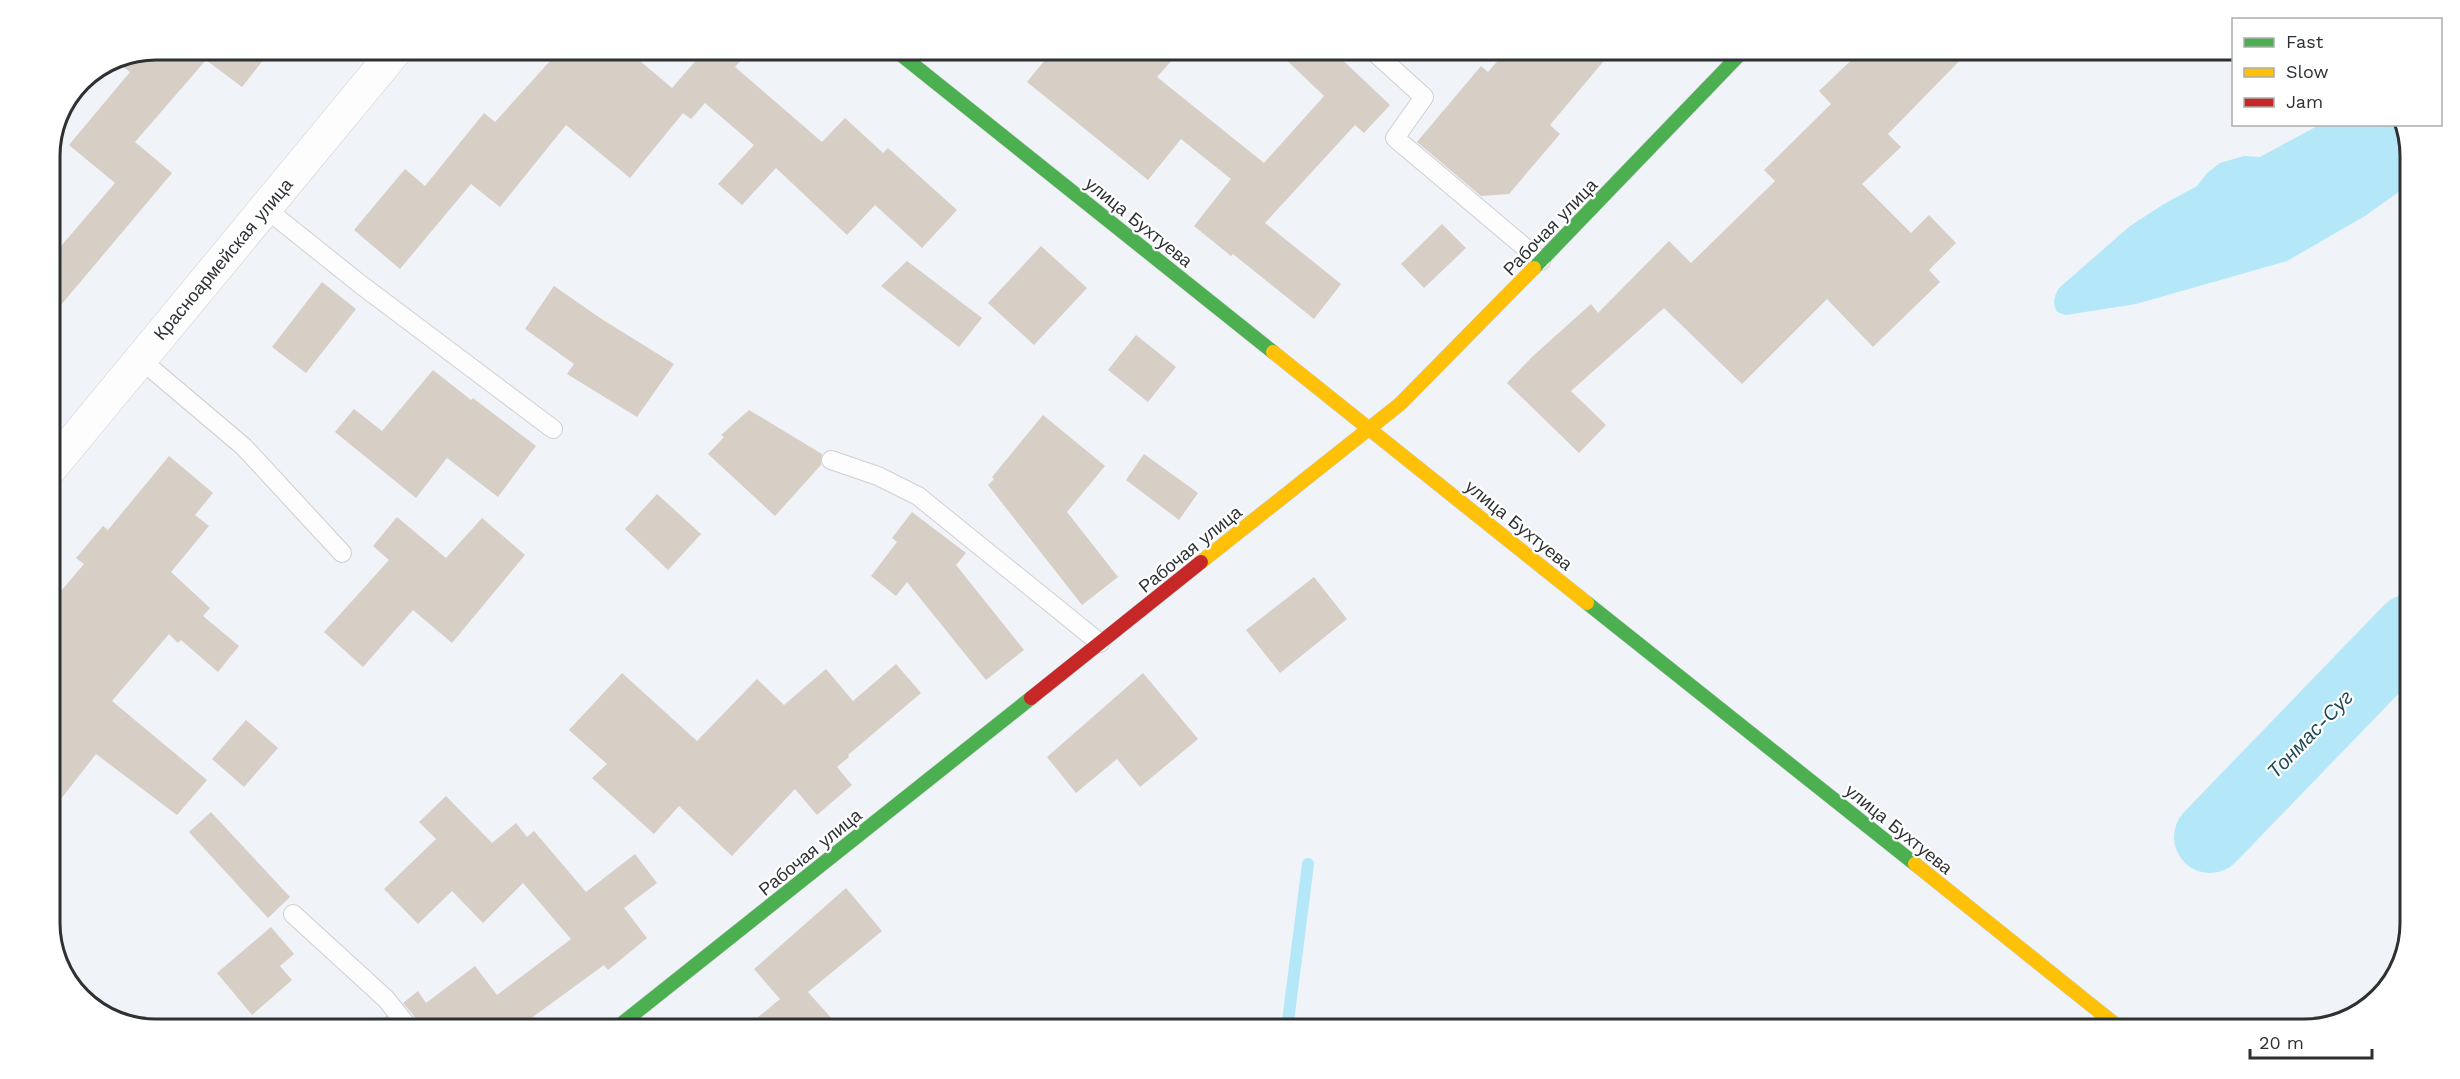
<svg xmlns="http://www.w3.org/2000/svg" width="2460" height="1079" font-family="'Work Sans',sans-serif">
	<style>
		.water { fill: #b4e8f9 }
		.lines { fill: none; stroke-linecap: round; stroke-linejoin: round }
		.stream { stroke: #b4e8f9; stroke-width: 12 }
		.river { stroke: #b4e8f9; stroke-width: 72 }
		.building { fill: #d7cec6 }
		.lane-casing { stroke: #cdcfd3; stroke-width: 20 }
		.street-casing { stroke: #cdcfd3; stroke-width: 34 }
		.fast-casing { stroke: #cdcfd3; stroke-width: 15 }
		.slow-casing { stroke: #cdcfd3; stroke-width: 15 }
		.jam-casing { stroke: #cdcfd3; stroke-width: 15 }
		.lane { stroke: #fdfdfe; stroke-width: 18 }
		.street { stroke: #fdfdfe; stroke-width: 33 }
		.fast { stroke: #4caf50; stroke-width: 14 }
		.slow { stroke: #ffc107; stroke-width: 14 }
		.jam { stroke: #c62828; stroke-width: 14 }
		.labels { text-anchor: middle; dominant-baseline: central; stroke-width: 4.5; stroke-linejoin: round; paint-order: stroke }
		.street-label { font-size: 18px; fill: #2e3134; stroke: #fff }
		.water-label { font-size: 20px; font-style: italic; fill: #1f4a55; stroke: #fff }
		.rim { fill: none; stroke: #2e3134; stroke-width: 3 }
	</style>
	<rect width="100%" height="100%" fill="#f0f3f8"/>
	<!-- water -->
	<path class="water" d="M2319,125H2401L2410,149V184L2365,216L2287,261L2136,304L2066,315L2057,312C2052,302 2054,297 2059,288L2130,226L2164,204L2197,186L2207,173L2220,163L2244,156L2260,157Z"/>
	<g class="lines">
		<!-- stream -->
		<polyline class="stream" points="1287,1029 1308,864"/>
		<!-- river -->
		<polyline class="river" points="2210,837 2410,630"/>
	</g>
	<!-- building -->
	<g class="building">
		<polygon points="156,50 271,50 242,87 206,60 135,142 172,173 50,318 50,259 115,183 69,145 130,72 113,59"/>
		<polygon points="560,50 627,50 672,88 705,50 750,50 735,67 822,142 845,118 883,153 888,148 957,210 922,248 875,205 847,235 776,168 742,205 718,184 754,145 705,103 691,119 683,113 630,178 566,125 500,207 471,184 400,269 354,230 405,169 425,186 484,113 495,122"/>
		<polygon points="1053,50 1181,50 1157,77 1264,163 1324,96 1276,50 1332,50 1390,105 1364,133 1355,125 1265,223 1341,284 1314,319 1233,254 1231,256 1194,226 1231,179 1181,139 1148,180 1027,82"/>
		<polygon points="1507,50 1613,50 1550,125 1560,134 1509,194 1481,196 1417,142 1481,66 1488,72"/>
		<polygon points="1862,50 1970,50 1888,134 1901,147 1862,184 1911,233 1929,215 1956,243 1929,270 1940,282 1873,347 1827,299 1742,384 1664,308 1571,391 1606,425 1579,453 1507,383 1533,356 1591,304 1598,313 1669,241 1691,263 1775,181 1764,170 1831,104 1819,91"/>
		<polygon points="1442,224 1466,248 1424,288 1401,264"/>
		<polygon points="1041,246 1087,288 1034,345 988,303"/>
		<polygon points="907,261 982,318 959,347 881,286"/>
		<polygon points="322,282 356,309 306,373 272,347"/>
		<polygon points="554,286 600,318 674,364 637,417 567,374 574,364 525,329"/>
		<polygon points="1136,335 1176,367 1148,402 1108,370"/>
		<polygon points="433,370 471,400 473,398 536,446 498,497 447,458 416,498 335,432 354,409 382,431"/>
		<polygon points="749,410 822,454 821,465 775,516 708,454 724,437 721,435"/>
		<polygon points="1043,415 1105,466 1067,512 1118,577 1082,605 988,485 994,479 992,477"/>
		<polygon points="1144,454 1198,493 1179,520 1126,480"/>
		<polygon points="169,456 213,493 195,515 209,526 171,572 210,608 203,616 239,646 218,672 181,640 178,643 169,634 112,701 207,780 177,815 96,754 50,813 50,604 84,564 76,558 103,526 108,530"/>
		<polygon points="657,494 701,534 668,570 625,529"/>
		<polygon points="912,512 966,553 956,565 1024,650 986,680 907,582 896,596 871,576 897,542 892,538"/>
		<polygon points="397,517 446,558 482,518 525,555 452,643 413,610 363,667 324,632 389,560 373,546"/>
		<polygon points="1314,577 1347,619 1280,673 1246,630"/>
		<polygon points="896,664 921,693 848,755 849,757 837,767 852,785 817,815 795,789 732,856 679,806 654,834 592,778 607,764 569,730 622,673 697,741 757,679 784,705 826,669 853,701"/>
		<polygon points="1143,673 1198,739 1140,787 1117,759 1076,793 1047,757"/>
		<polygon points="246,720 278,748 244,787 212,759"/>
		<polygon points="446,796 492,843 516,823 527,837 534,831 586,892 635,854 657,883 624,908 647,938 608,970 604,965 541,1011 520,1026 523,1029 421,1029 419,1022 403,1003 418,991 426,1003 475,966 497,995 571,939 523,883 483,923 452,891 418,924 384,889 436,839 419,822"/>
		<polygon points="211,812 290,897 268,918 189,832"/>
		<polygon points="846,888 882,931 808,992 841,1029 744,1029 780,999 754,969"/>
		<polygon points="271,927 294,954 280,966 292,980 252,1015 217,973"/>
		<polygon points="386,1016 396,1029 369,1029"/>
	</g>
	<g class="lines">
		<defs>
			<g id="lane">
				<polyline points="1372,50 1424,97 1395,138 1541,261"/>
				<polyline points="265,208 360,284 553,429"/>
				<polyline points="140,359 244,447 342,553"/>
				<polyline points="831,460 878,476 918,496 1100,643"/>
				<polyline points="293,914 386,999 410,1029"/>
			</g>
			<polyline id="street" points="50,469 396,50"/>
			<g id="fast">
				<polyline points="895,50 1273,352"/>
				<polyline points="1534,268 1744,50"/>
				<polyline points="1587,603 1915,864"/>
				<polyline points="615,1029 1031,698"/>
			</g>
			<g id="slow">
				<polyline points="1273,352 1587,603"/>
				<polyline points="1201,562 1400,404 1534,268"/>
				<polyline points="1915,864 2121,1029"/>
			</g>
			<polyline id="jam" points="1031,698 1201,562"/>
		</defs>
		<!-- lane casing -->
		<use href="#lane" class="lane-casing"/>
		<!-- street casing -->
		<use href="#street" class="street-casing"/>
		<!-- fast casing -->
		<use href="#fast" class="fast-casing"/>
		<!-- slow casing -->
		<use href="#slow" class="slow-casing"/>
		<!-- jam casing -->
		<use href="#jam" class="jam-casing"/>
		<!-- lane -->
		<use href="#lane" class="lane"/>
		<!-- street -->
		<use href="#street" class="street"/>
		<!-- fast -->
		<use href="#fast" class="fast"/>
		<!-- slow -->
		<use href="#slow" class="slow"/>
		<!-- jam -->
		<use href="#jam" class="jam"/>
	</g>
	<g class="labels">
		<!-- street labels -->
		<g class="street-label">
			<text transform="translate(1139 222) rotate(39)">улица Бухтуева</text>
			<text transform="translate(1550 227) rotate(-46)">Рабочая улица</text>
			<text transform="translate(223 259) rotate(-50)">Красноармейская улица</text>
			<text transform="translate(1519 525) rotate(39)">улица Бухтуева</text>
			<text transform="translate(1190 549) rotate(-39)">Рабочая улица</text>
			<text transform="translate(1899 829) rotate(39)">улица Бухтуева</text>
			<text transform="translate(810 852) rotate(-39)">Рабочая улица</text>
		</g>
		<!-- water labels -->
		<g class="water-label">
			<text transform="translate(2310 734) rotate(-46)">Тонмас-Суг</text>
		</g>
	</g>
	<!-- crop -->
	<path d="M0 0H2460V1079H0ZM156 60H2304A96 96 0 0 1 2400 156V923A96 96 0 0 1 2304 1019H156A96 96 0 0 1 60 923V156A96 96 0 0 1 156 60Z" fill="#fff" fill-rule="evenodd"/>
	<path class="rim" d="M156 60H2304A96 96 0 0 1 2400 156V923A96 96 0 0 1 2304 1019H156A96 96 0 0 1 60 923V156A96 96 0 0 1 156 60Z"/>
	<!-- legend -->
	<rect x="2232" y="18" width="210" height="108" fill="#ffffff" stroke="#abadae" stroke-width="1.5"/>
	<rect x="2244" y="38" width="30" height="9" fill="#4caf50" stroke="#abadae" stroke-width="1.5"/>
	<text x="2286" y="48" font-size="18" fill="#2e3134">Fast</text>
	<rect x="2244" y="68" width="30" height="9" fill="#ffc107" stroke="#abadae" stroke-width="1.5"/>
	<text x="2286" y="78" font-size="18" fill="#2e3134">Slow</text>
	<rect x="2244" y="98" width="30" height="9" fill="#c62828" stroke="#abadae" stroke-width="1.5"/>
	<text x="2286" y="108" font-size="18" fill="#2e3134">Jam</text>
	<!-- scale -->
	<path d="M2250 1049v9h122v-9" fill="none" stroke="#2e3134" stroke-width="3"/>
	<text x="2259" y="1049" font-size="18" fill="#2e3134" stroke="#ffffff" stroke-width="4.5" paint-order="stroke">20 m</text>
</svg>
